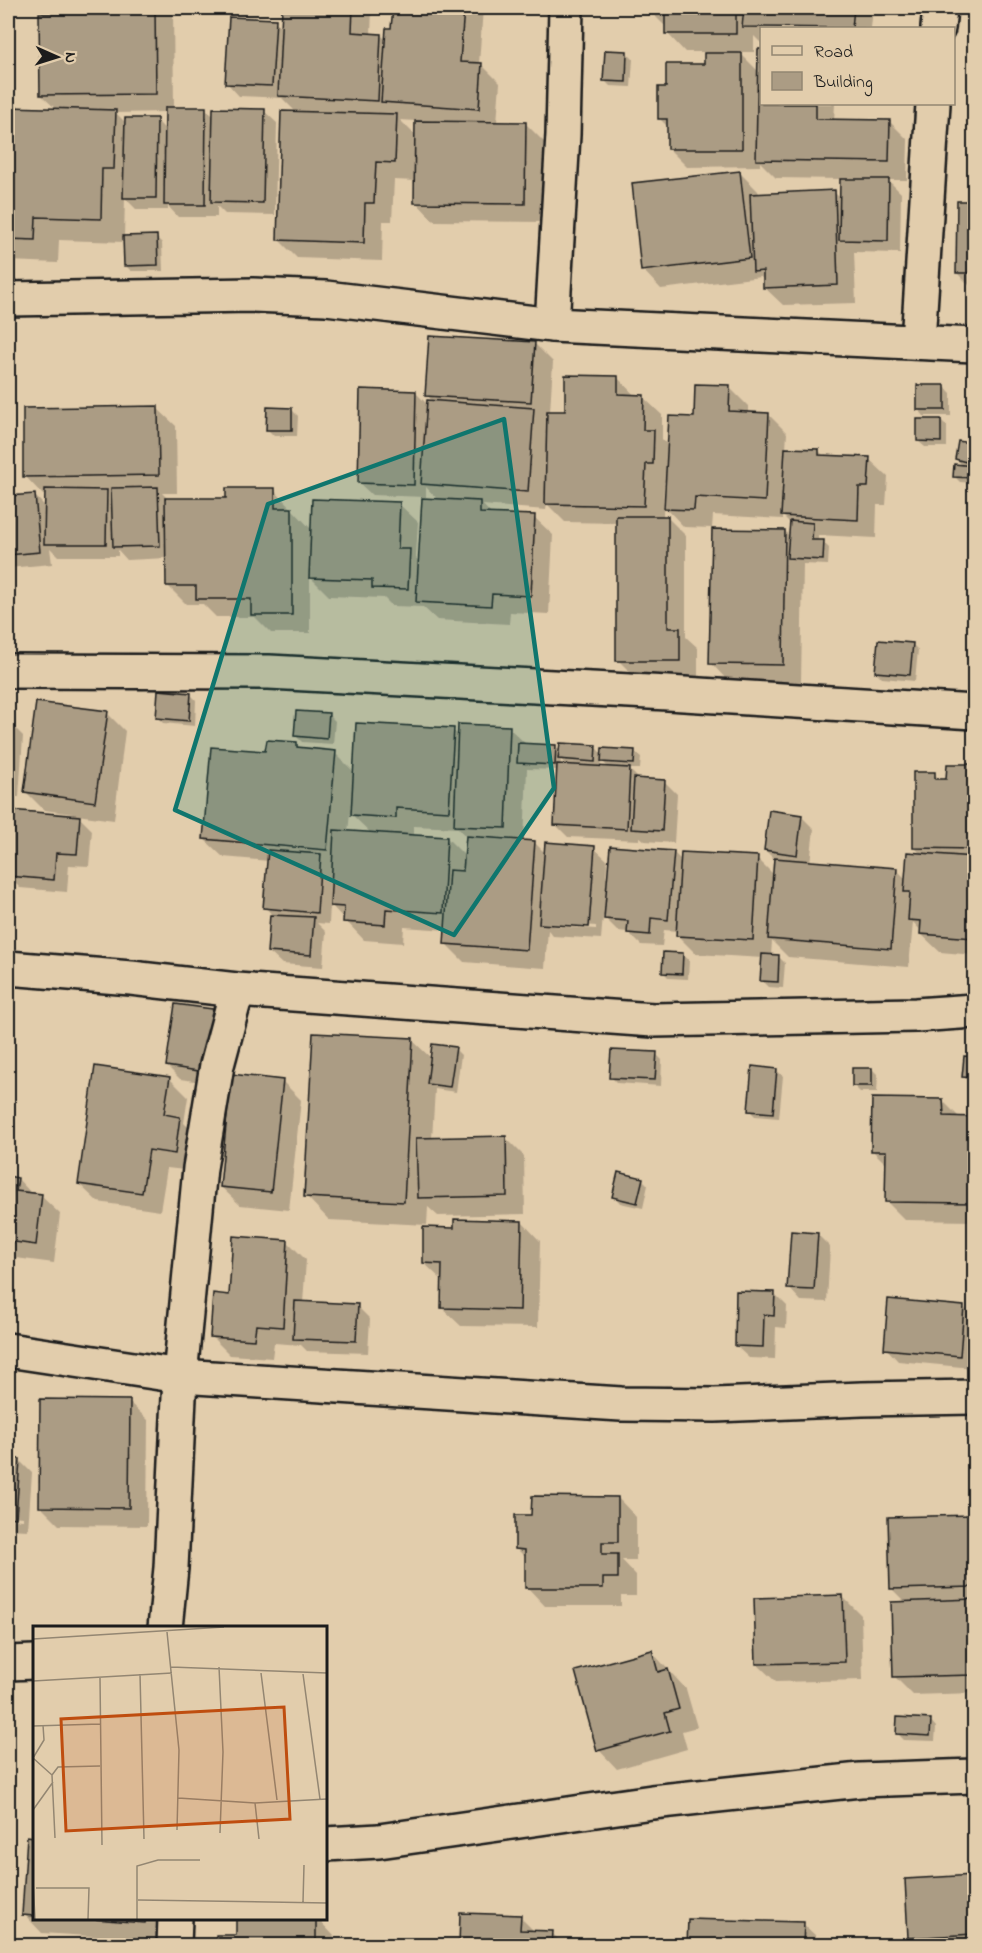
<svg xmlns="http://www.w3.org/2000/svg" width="982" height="1953" font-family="'Indie Flower',sans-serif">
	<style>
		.shadow { fill: #0003; fill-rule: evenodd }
		.building { fill: #ab9c84; stroke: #1c1c1c; stroke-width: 1.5 }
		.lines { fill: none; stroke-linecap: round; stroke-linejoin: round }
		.street-casing { stroke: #1c1c1c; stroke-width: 38 }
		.street { stroke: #e2cdac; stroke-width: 33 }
		.marked { fill: #0f766e; fill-opacity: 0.2; stroke: #0f766e; stroke-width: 4.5; stroke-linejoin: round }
		.inset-road { fill: none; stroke: #938672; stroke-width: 1.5 }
		.view { fill: #bf4d0f; fill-opacity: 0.15; stroke: #bf4d0f; stroke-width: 3 }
		.inset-edge { fill: none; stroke: #1c1c1c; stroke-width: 3 }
	</style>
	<rect width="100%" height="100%" fill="#e2cdac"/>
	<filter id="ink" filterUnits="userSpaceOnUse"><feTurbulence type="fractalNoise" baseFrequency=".0167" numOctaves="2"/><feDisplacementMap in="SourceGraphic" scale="12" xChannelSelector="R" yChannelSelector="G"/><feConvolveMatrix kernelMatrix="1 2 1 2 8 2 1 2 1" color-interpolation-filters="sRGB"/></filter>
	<g filter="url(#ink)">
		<!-- shadow -->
		<g class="shadow">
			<path d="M70,8H173L174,108H205L214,117L264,111L277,123L275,215L225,214L217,206V217H178L168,206V210H137L125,198L124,237H156L162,243L163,271H131L125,265V242L59,240L58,263L8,261V108L57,110L41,95L70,14ZM166,112V130L156,120L126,123L116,113Z"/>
			<path d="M283,8H372L371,35H381L387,41L393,30L394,8H483L479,64L482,65L500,83L497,123H525L544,142L543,222L434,221L416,202V181L394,180L392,221H383L382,261L297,258L278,239L297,113L282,98L239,96L227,83L275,21L282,28ZM400,120L416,121V136Z"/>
			<polygon points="650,8 873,8 871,28 762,28 762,44 754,36 754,52 739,52 759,72 762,104 835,104 834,121 889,121 908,140 907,180 888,180 901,193 900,253 854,252 856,303 783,305 764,287 764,281 761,277 661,289 643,270 739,172 758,191 759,195 834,192 841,199 842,179 776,178 760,162 760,166 687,167 668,148 668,127 659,118 667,88 705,65 705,52 685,52 667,33 667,28 650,11"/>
			<polygon points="627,53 633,59 631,87 610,86 604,80"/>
			<polygon points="958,202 974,203 974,290 957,273"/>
			<polygon points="534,343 553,362 550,412 566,413 618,378 636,397 643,397 662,415 662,439 669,447 729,387 748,406 748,413 768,414 787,433 786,449 819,451 824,456 869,459 888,477 886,505 877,505 876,538 818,535 818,541 823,542 829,548 828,565 803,564 801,683 729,682 711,663 785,531 790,537 791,524 783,516 783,519 713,515 712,528 684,527 666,508 667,482 664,482 663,517 667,517 686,536 686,637 698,648 698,679 637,679 618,660 618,523 565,522 547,504 546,510 483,505 492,515 534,517 553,535 549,614 510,612 509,624 437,620 423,607 392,606 384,598 329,596 310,577 310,633 271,633 255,617 216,617 203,604 186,604 167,585 167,558 127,560 118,550 118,556 58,556 50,548 52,564 8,568 8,498 35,496 46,507 46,495 43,495 25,476 157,408 176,426 177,493 162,493 168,499 228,499 274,490 312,530 399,504 418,522 416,558 420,562 439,501 426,487 426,497 372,495 359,483 415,392 428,405 433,402 427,395"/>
			<polygon points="945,387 951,393 951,416 924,416 918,409"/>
			<polygon points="292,410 298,416 297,436 274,436 268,430"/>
			<polygon points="941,420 947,426 947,447 925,447 918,441"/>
			<polygon points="970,444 974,449 972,467 974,468 974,483 960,482 954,476 964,467 956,459"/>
			<polygon points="8,451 10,468 8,468"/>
			<polygon points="912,644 918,650 915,681 882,678 876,672"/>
			<polygon points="190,694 196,700 195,726 163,723 157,717"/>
			<polygon points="107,713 125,731 114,820 77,815 92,830 89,866 69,865 67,892 20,888 8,876 12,812 72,817 73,814 44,810 26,792"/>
			<polygon points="329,715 335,721 333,744 302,742 296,736"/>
			<polygon points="8,723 10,723 23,736 19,797 8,797"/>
			<path d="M509,728L527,745L555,746L561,752L595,747L603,755L634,751L641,757L640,769H629L640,780L664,781L677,794L674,843L645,841L639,836V840L568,837L555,824L558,770L527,769L524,842H534L546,854L594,848L607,860L606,878L673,852L682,861L757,858L775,876L776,861L765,850L801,816L814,829L810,863L897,870L907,880L921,854L914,847L934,774L941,781H948V766H974V955L940,952L921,934V931L913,922L909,967L788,957L772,941L771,956H778L785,963L783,988L768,987L762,981L763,958L696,954L678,936V931L664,930L662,946L641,945L628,932L618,931L603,916L601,939L553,936L548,930L545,968L464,962L446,944L447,930L404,927L403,943L364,940L330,904L329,924L317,923L326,932L323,967L282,964L269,952L274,917L265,907L269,861L223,857L204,839L267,753L296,744L302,749L335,753L354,772L453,730L459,736ZM561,760L568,766H560ZM601,760L610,769L600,768ZM350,813L372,834L348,833ZM414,826L458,828L467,838L466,857L447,838L414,836ZM552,923L596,926V929L552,926Z"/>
			<polygon points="682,954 689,960 688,979 669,978 663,972"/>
			<polygon points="176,1005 223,1085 180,1079 167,1066"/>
			<polygon points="412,1040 432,1059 455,1049 461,1055 456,1092 435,1089 432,1139 505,1137 524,1156 525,1214 438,1216 428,1207 427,1225 329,1220 306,1196"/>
			<polygon points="656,1054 662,1060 661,1086 617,1083 611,1077"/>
			<polygon points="965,1057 974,1058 974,1083 970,1083 964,1077"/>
			<polygon points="872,1069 878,1075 877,1092 860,1092 854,1086"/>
			<polygon points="776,1070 783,1076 779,1118 755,1116 749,1110"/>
			<polygon points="169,1078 188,1097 184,1123 198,1137 193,1171 167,1168 160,1211 98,1202 79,1184"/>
			<polygon points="282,1081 301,1100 289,1210 240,1205 221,1187"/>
			<polygon points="943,1101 960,1118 974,1118 974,1221 905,1220 887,1202 887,1165 872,1150"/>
			<polygon points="8,1178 18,1179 33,1195 41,1196 60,1214 54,1263 8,1257"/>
			<polygon points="642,1179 648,1185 643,1208 620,1203 614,1196"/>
			<polygon points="522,1222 540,1241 538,1327 461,1326 442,1308 443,1281 424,1263 455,1229"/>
			<polygon points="817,1234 830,1247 827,1302 801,1301 789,1288"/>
			<polygon points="287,1241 306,1260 303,1303 357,1306 370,1319 368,1353 307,1351 301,1345 274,1343 272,1358 230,1355 212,1337 230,1296"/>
			<polygon points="774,1293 787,1306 786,1328 776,1327 775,1359 749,1358 736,1346"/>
			<polygon points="964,1307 974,1318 972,1368 898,1361 886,1348"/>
			<polygon points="129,1402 148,1420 147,1526 59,1525 40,1506"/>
			<polygon points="8,1460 19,1460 32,1473 28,1530 8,1529 8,1519 23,1520 23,1517 8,1516"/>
			<polygon points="618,1498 636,1517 636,1560 622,1560 636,1575 636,1596 621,1596 621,1606 545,1606 527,1587 527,1559 516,1548 533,1517"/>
			<polygon points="974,1517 974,1693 913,1695 895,1677 906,1603 891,1588 889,1519"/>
			<polygon points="843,1597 861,1615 863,1680 776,1682 757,1664"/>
			<polygon points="651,1651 686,1689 697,1727 682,1731 687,1749 617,1769 599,1750"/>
			<polygon points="930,1720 936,1727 935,1741 904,1740 898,1734"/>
			<polygon points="28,1838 34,1838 34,1918 165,1918 163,1941 42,1933 24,1914"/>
			<polygon points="974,1877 974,1946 918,1946 910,1937 907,1880"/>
			<polygon points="520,1917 535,1932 552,1933 565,1946 460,1946"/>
			<polygon points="238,1918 317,1918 334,1936 334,1946 217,1946 238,1937"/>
			<polygon points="803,1924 816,1936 815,1946 689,1946"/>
		</g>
		<!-- building -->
		<g class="building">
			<polygon points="69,8 155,8 156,94 40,95 39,13 69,13"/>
			<polygon points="282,8 353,8 352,32 381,34 378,101 278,96"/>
			<polygon points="393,8 464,8 460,62 482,63 479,109 381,102 386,28 391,28"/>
			<polygon points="648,8 736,8 736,34 665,34 665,12 648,11"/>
			<polygon points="744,8 854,8 852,28 742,27"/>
			<polygon points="229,17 276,19 272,86 225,84"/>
			<polygon points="758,49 762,49 762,104 816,104 816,119 890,120 889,162 756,160"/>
			<polygon points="605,50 627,51 626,82 603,81"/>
			<polygon points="704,53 742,53 742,149 667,149 667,119 658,119 658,87 666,87 666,64 704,64"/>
			<polygon points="8,107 116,110 114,169 102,169 101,219 36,217 35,240 8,239"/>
			<polygon points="165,107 206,107 205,205 164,205"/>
			<polygon points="213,108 265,109 263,203 211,202"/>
			<polygon points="281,111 397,114 395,163 376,162 374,203 365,203 364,243 277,240"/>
			<polygon points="125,118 157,118 156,198 123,198"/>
			<polygon points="415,121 526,122 525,204 414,203"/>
			<polygon points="740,171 750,258 641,271 632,183"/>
			<polygon points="840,179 889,179 888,241 839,240"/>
			<polygon points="835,190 838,285 763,288 763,271 753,272 750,194"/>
			<polygon points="957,201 974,201 974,273 956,273"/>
			<polygon points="157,235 158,265 124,266 123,236"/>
			<polygon points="429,336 535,342 531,402 425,396"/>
			<polygon points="565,375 618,376 618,394 644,395 643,430 654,430 653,464 646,464 644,506 545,504 547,411 565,411"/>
			<polygon points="695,384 730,385 729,411 769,413 765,501 695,497 694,510 664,509 669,416 694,417"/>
			<rect x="917" y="385" width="28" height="25"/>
			<polygon points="360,389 416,391 414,485 358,483"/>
			<polygon points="427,400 534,408 528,492 421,484"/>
			<polygon points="158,406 159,475 23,477 23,408"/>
			<polygon points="267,407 292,408 292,430 266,430"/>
			<polygon points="917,419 941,419 941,442 917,441"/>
			<polygon points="958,441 970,443 966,462 955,459"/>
			<polygon points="785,448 819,449 819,455 870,457 868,487 859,487 858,520 781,516"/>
			<polygon points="954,464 974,466 974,478 953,477"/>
			<polygon points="158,487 160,546 113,547 111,488"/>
			<polygon points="226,488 275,488 275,508 292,508 292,615 251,615 251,599 196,599 196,586 166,586 165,498 226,498"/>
			<polygon points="45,489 107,490 106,544 44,544"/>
			<polygon points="35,494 40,552 8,555 8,496"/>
			<polygon points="422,498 480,501 480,513 535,515 531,596 492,594 491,606 416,602"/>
			<polygon points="312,499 400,502 398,549 410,549 408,589 372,588 372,580 309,578"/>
			<polygon points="616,516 668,516 668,628 680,628 680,661 616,661"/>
			<polygon points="790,521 813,523 812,540 824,540 823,560 787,558"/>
			<polygon points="712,529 785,530 783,665 709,664"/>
			<polygon points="878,640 913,643 910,675 875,672"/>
			<polygon points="158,690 191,693 189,721 156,718"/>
			<polygon points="36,702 108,711 95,802 24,792"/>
			<polygon points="296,711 329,713 327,739 294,736"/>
			<polygon points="8,721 11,722 8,777"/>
			<polygon points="356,723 454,728 449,811 396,808 396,818 351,815"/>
			<polygon points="458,724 510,726 506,828 454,826"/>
			<polygon points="267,740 297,742 297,747 336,751 327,850 203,839 211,747 265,751"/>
			<polygon points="518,743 556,745 555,765 517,763"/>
			<polygon points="560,743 596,745 595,762 558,759"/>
			<polygon points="602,748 635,750 634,764 601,762"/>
			<polygon points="557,764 630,768 627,829 554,825"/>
			<polygon points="947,764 974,764 974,849 913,848 913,772 935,772 935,779 946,779"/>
			<polygon points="634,778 665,780 662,831 631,829"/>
			<polygon points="10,810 80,816 77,854 56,853 54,880 8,876"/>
			<polygon points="769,810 802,815 797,855 764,850"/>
			<polygon points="334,830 447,837 443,913 386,909 385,925 343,922 344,907 330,906"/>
			<polygon points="466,836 535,841 527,950 444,944 449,870 463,871"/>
			<polygon points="545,842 595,846 589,927 539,924"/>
			<polygon points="610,846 674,851 668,920 651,918 650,935 627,933 628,921 604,919"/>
			<polygon points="268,850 321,854 317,913 263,908"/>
			<polygon points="681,852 758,856 753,940 676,936"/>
			<polygon points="907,852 974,857 974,938 920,934 921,921 908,920 910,892 904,892"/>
			<polygon points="774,858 897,868 891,949 768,939"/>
			<polygon points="270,915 314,917 311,955 267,952"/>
			<polygon points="663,952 683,953 682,974 662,973"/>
			<polygon points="762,954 779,955 778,982 760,981"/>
			<polygon points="175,1004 220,1010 211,1073 166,1066"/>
			<polygon points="313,1033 413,1038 404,1202 304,1197"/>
			<polygon points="432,1044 456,1047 450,1087 427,1084"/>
			<polygon points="611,1050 657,1052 655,1080 609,1078"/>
			<polygon points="964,1056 974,1057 974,1078 962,1077"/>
			<polygon points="95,1066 170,1077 164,1114 180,1117 175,1154 149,1150 142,1193 78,1184"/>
			<polygon points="752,1066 777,1069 773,1113 748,1111"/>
			<rect x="852" y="1068" width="20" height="18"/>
			<polygon points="231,1074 283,1080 271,1192 220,1187"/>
			<polygon points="872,1098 943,1099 944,1116 974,1117 974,1203 885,1202 886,1151 871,1151"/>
			<polygon points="506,1136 507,1196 418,1198 416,1138"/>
			<polygon points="618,1172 643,1178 637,1203 612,1197"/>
			<polygon points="8,1176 18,1178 16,1191 42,1194 36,1245 8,1241"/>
			<polygon points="454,1219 522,1221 520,1310 441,1308 442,1264 423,1263 423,1227 454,1228"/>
			<polygon points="791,1231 818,1233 814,1290 787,1289"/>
			<polygon points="233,1236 288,1240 283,1327 256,1325 254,1340 210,1337 213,1293 229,1295"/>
			<polygon points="736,1291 775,1292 774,1316 764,1315 763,1347 735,1346"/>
			<polygon points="888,1299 964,1306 960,1356 884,1349"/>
			<polygon points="295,1301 358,1304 356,1341 293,1339"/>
			<polygon points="40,1399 130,1400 129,1508 39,1507"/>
			<polygon points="8,1458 20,1459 16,1518 8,1517"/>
			<polygon points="532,1496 618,1497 618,1542 602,1542 602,1554 618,1554 618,1578 603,1578 603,1588 525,1588 525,1550 515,1549 515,1515 531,1515"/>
			<polygon points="974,1515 974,1587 890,1589 888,1517"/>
			<polygon points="843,1595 845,1662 756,1664 754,1598"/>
			<polygon points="974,1599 974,1675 893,1677 891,1602"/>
			<polygon points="652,1650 658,1672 668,1669 679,1709 665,1713 670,1731 597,1751 575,1671"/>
			<polygon points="897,1717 931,1719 930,1736 896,1734"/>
			<polygon points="27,1836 34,1837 34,1916 22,1915"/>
			<polygon points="974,1875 974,1934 908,1938 905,1879"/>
			<polygon points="460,1913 521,1915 520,1930 553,1931 552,1946 459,1946"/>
			<polygon points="80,1918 146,1918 145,1923"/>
			<polygon points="236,1918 316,1918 316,1944 216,1946 216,1935 236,1935"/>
			<polygon points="688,1919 804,1922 803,1946 687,1946"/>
			<rect x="26" y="1940" width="72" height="6"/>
		</g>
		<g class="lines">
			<defs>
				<g id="street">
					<polyline points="938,28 940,8"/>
					<polyline points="8,299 253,295 326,298 552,325 974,345"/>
					<polyline points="552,325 563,135 566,8"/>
					<polyline points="918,342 933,104"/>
					<polyline points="8,671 269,672 668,693 974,712"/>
					<polyline points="8,968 131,978 237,990 653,1020 916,1015 974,1011"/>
					<polyline points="8,1350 180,1376 621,1404 715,1405 862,1399 974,1397"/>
					<polyline points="165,1628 171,1568 180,1376 200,1168 217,1065 237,990"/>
					<polyline points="8,1663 34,1662"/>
					<polyline points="326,1844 379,1841 652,1802 860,1780 974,1776"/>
					<polyline points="174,1946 175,1918"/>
				</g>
			</defs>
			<!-- street casing -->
			<use href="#street" class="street-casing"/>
			<!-- street -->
			<use href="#street" class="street"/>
		</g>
	</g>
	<!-- marked area -->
	<path class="marked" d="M504,419L554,788L454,935L175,810L268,504Z"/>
	<!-- overview -->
	<g transform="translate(33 1626)">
		<rect width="294" height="294" fill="#e2cdac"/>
		<path class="inset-road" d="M134,6L146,124L144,204M0,13L191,1M138,41L294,47M186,41L190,126L187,207M228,47L244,174M107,48L111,213M270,48L287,173M67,52L69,219M0,55L139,47M0,100L67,98M0,132L19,149L22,212M0,132L11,114L10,99M19,149L25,141L67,140M145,172L222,177L294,173M222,177L226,213M0,184L20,156M0,254L2,293M3,262H56L55,293M105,274L294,277M270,276L271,239M104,293V240L125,234H167"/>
		<path class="view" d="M251,81L257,193L33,205L28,93Z"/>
		<rect width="294" height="294" class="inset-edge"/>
	</g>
	<!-- margin -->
	<rect width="982" height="1953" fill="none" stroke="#e2cdac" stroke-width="30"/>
	<rect x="15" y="15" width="952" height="1923" fill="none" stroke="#1c1c1c" stroke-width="2" filter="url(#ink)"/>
	<!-- legend -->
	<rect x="760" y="27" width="195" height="78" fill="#e2cdac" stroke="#938672" stroke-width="1.5"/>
	<rect x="772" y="46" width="30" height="9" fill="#e2cdac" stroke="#938672" stroke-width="1.5"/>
	<text x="814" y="57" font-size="18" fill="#1c1c1c">Road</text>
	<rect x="772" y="72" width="30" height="18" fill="#ab9c84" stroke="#938672" stroke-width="1.5"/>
	<text x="814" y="87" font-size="18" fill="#1c1c1c">Building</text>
	<!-- north arrow -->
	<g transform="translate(57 57) rotate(93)" stroke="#e2cdac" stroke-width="4.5" paint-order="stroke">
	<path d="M0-4.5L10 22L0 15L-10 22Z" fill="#1c1c1c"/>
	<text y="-9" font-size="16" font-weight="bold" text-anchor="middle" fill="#1c1c1c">N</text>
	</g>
</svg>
